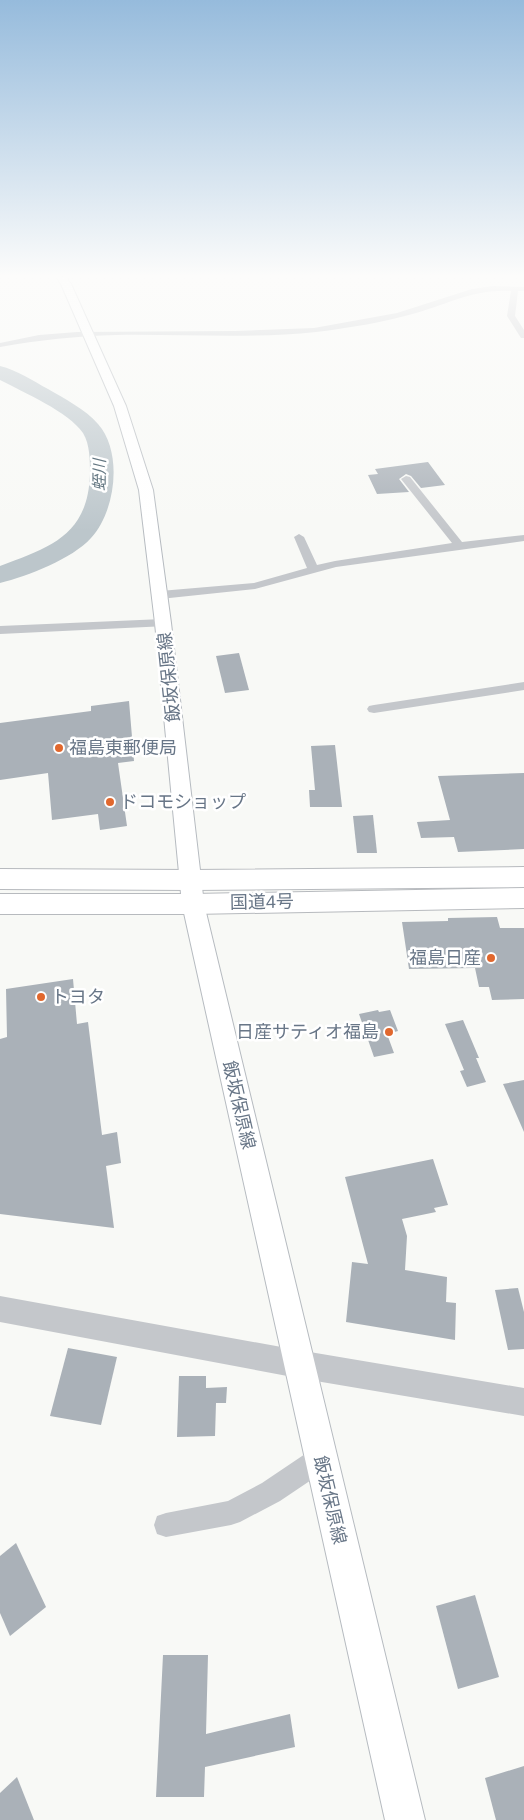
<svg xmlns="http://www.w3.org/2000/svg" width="524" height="1820" font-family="Helvetica,'Noto Sans JP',sans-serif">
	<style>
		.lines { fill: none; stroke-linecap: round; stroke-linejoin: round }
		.river { fill: #bcc6cb; fill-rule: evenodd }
		.building { fill: #aab1b8 }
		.secondary-casing { stroke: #b6bbc0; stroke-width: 2 }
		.trunk-casing { stroke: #b7babe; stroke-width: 2 }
		.minor { fill: #c4c7cb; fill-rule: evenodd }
		.tertiary { fill: #c4c7cb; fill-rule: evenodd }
		.secondary { fill: #fff; fill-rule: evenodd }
		.trunk { fill: #fff; fill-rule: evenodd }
		.poi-dot { fill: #e1682e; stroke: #fff; stroke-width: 2 }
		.labels { text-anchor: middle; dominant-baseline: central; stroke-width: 5; stroke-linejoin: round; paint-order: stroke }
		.far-water-label { font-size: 16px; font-style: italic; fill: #647782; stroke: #fff }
		.street-label { font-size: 18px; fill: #687687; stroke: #fff }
		.poi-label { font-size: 18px; fill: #687687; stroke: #fff; text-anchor: start }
	</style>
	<rect width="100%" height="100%" fill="#f8f9f6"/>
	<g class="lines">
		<!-- river -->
		<path class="river" d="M0,366C17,370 33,381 48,389C65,399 85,409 98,424C123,452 116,511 91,538C72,559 28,576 0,583V566C51,547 88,535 90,474C90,461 90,444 83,433C69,412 23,392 0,380Z"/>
	</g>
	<!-- building -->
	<g class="building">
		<polygon points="428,462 445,485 421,488 411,476 406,474 399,479 409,492 377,494 368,475 378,474 375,469"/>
		<polygon points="239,653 249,690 225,693 216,656"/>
		<polygon points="129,701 134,761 118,763 127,826 100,830 98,814 52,820 48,773 0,780 0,723 91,711 91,706"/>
		<polygon points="335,745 342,807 310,807 309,790 315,790 311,746"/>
		<polygon points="524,773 524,849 458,852 454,837 421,838 417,822 450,820 438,776"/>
		<polygon points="373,815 377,853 357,853 353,816"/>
		<polygon points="497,917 500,928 524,928 524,999 492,1000 489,987 479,987 475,968 409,969 402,922 448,921 448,918"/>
		<polygon points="73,979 77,1024 88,1022 102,1135 117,1132 121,1163 106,1166 114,1228 0,1214 0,1039 7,1037 6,989"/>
		<polygon points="378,1010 379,1012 390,1010 398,1031 387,1034 394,1053 374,1057 359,1014"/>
		<polygon points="463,1020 479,1058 476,1058 486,1082 467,1087 460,1071 464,1070 445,1024"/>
		<polygon points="524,1080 524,1132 503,1084"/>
		<polygon points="433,1159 448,1205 434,1208 436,1212 402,1219 407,1236 405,1270 447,1277 446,1302 456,1303 455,1340 346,1322 352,1262 368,1264 345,1177"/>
		<polygon points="518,1288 524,1312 524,1349 508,1350 495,1290"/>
		<polygon points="68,1348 117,1357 101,1425 50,1416"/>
		<polygon points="179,1376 206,1376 206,1388 227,1387 226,1403 216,1403 215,1436 177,1437"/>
		<polygon points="16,1543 46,1607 10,1636 0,1613 0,1556"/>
		<polygon points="475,1595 499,1677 458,1689 436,1606"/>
		<polygon points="163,1655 208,1655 206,1734 290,1714 295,1747 205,1767 204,1797 156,1797"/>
		<polygon points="524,1766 524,1820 496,1820 485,1778"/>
		<polygon points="17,1777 34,1820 0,1820 0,1793"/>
	</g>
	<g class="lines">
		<defs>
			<polygon id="secondary" points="56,277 66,277 71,284 126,406 153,490 171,623 204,904 425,1820 385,1820 182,904 155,623 139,490 114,406 61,284"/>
			<g id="trunk">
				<polygon points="524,867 524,887 192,890 0,889 0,869 192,870"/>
				<polygon points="524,888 524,908 193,914 0,914 0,894 193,894"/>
			</g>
		</defs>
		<!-- secondary casing -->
		<use href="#secondary" class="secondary-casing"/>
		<!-- trunk casing -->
		<use href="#trunk" class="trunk-casing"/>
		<!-- minor -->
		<g class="minor">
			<path d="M493,286L524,287V291H518L515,316L524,330V338H521L507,316L511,291C474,289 451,303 416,313C384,322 350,328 316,332C250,339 183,334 116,335C77,336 39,340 0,347V343L39,335L77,332L235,331L314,328L397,313L472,289Z"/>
			<polygon points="406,476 410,477 462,542 524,535 524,541 336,567 255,589 160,599 154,595 160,591 254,583 307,568 294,537 299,534 304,537 317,565 335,561 452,543 401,479"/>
			<polygon points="163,619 169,623 167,626 0,634 0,626"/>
			<polygon points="524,682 524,690 374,713 369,712 367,709 369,706 374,705"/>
			<polygon points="320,1447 329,1450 332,1459 329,1468 280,1501 240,1522 231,1525 166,1537 157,1534 154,1525 157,1516 166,1513 228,1501 262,1483 311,1450"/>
		</g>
		<!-- tertiary -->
		<polygon class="tertiary" points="0,1296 298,1350 524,1388 524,1416 298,1378 0,1322"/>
		<!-- secondary -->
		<use href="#secondary" class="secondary"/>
		<!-- trunk -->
		<use href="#trunk" class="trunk"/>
	</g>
	<!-- sky -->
	<linearGradient id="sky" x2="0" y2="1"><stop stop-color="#96bbdc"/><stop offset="0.52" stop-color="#fcfcfb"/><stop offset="1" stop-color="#fcfcfb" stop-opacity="0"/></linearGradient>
	<rect width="524" height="531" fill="url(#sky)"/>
	<!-- markers -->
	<g class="poi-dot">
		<circle cx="59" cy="748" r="5"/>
		<circle cx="110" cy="802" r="5"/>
		<circle cx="491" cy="958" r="5"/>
		<circle cx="41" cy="997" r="5"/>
		<circle cx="389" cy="1032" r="5"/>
	</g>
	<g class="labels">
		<!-- far-water labels -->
		<g class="far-water-label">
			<text transform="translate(99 475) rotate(-90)">蛭川</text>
		</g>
		<!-- street labels -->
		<g class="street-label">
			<text transform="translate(169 677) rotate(-96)">飯坂保原線</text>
			<text transform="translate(262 902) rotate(-1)">国道4号</text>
			<text transform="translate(239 1105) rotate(77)">飯坂保原線</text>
			<text transform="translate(330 1500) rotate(77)">飯坂保原線</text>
		</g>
		<!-- poi labels -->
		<g class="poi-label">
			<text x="69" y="748">福島東郵便局</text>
			<text x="120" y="802">ドコモショップ</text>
			<text x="481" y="958" text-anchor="end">福島日産</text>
			<text x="51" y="997">トヨタ</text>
			<text x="379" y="1032" text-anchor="end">日産サティオ福島</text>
		</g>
	</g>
</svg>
